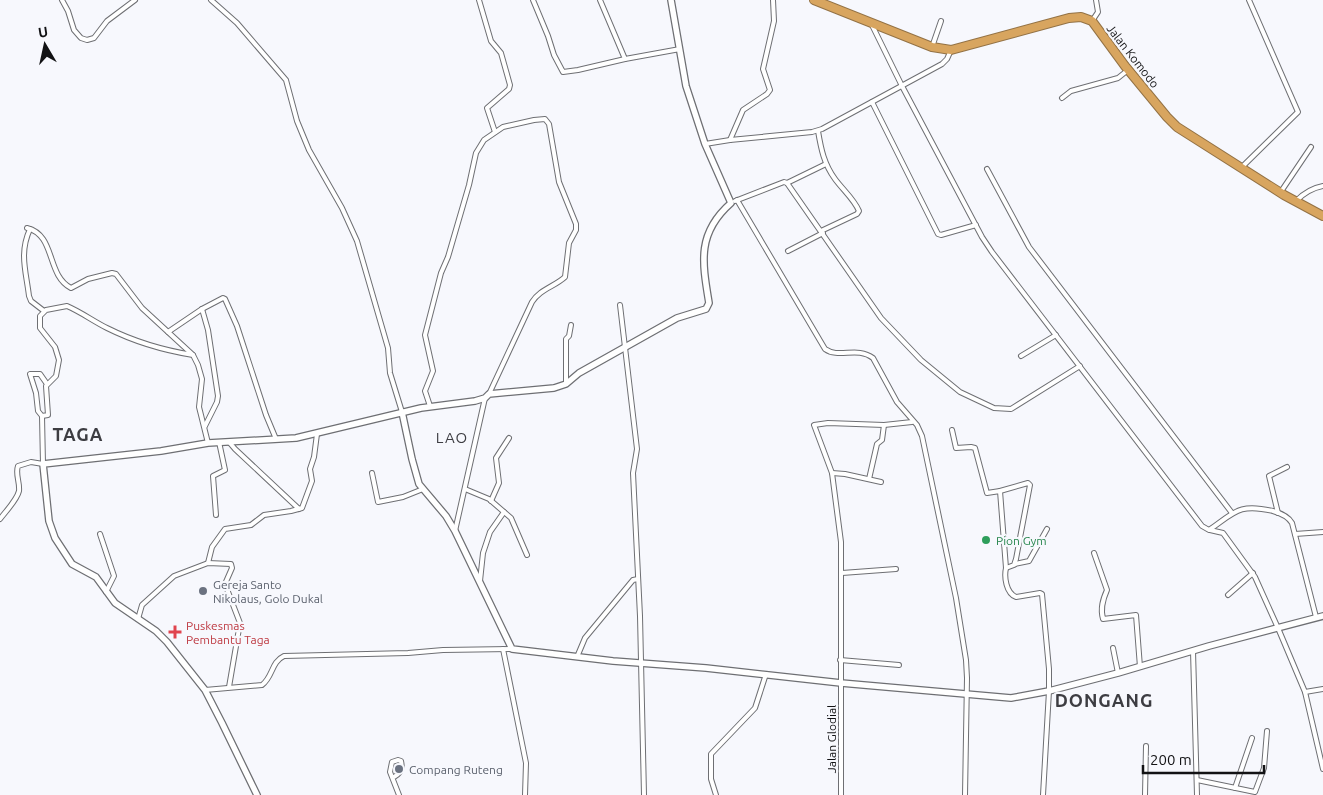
<svg xmlns="http://www.w3.org/2000/svg" width="1323" height="795" font-family="Ubuntu,sans-serif">
	<style>
		.lines { fill: none; stroke-linecap: round; stroke-linejoin: round }
		.street-casing { stroke: #6e6f73; stroke-width: 6 }
		.secondary-casing { stroke: #6e6f73; stroke-width: 8 }
		.highway-casing { stroke: #937245; stroke-width: 10 }
		.street { stroke: #fff; stroke-width: 4 }
		.secondary { stroke: #fff; stroke-width: 5.5 }
		.highway { stroke: #d8a55f; stroke-width: 8 }
		.leisure-dot { fill: #2e9e5b; stroke: #f7f8fd; stroke-width: 2 }
		.worship-dot { fill: #6b7280; stroke: #f7f8fd; stroke-width: 2 }
		.health-dot { fill: #e0444e; stroke: #f7f8fd; stroke-width: 2 }
		.labels { text-anchor: middle; dominant-baseline: central; stroke-width: 4.5; stroke-linejoin: round; paint-order: stroke }
		.street-label { font-size: 12px; fill: #121214; stroke: #f7f8fd }
		.leisure-label { font-size: 12px; fill: #27864d; stroke: #f7f8fd; text-anchor: start }
		.worship-label { font-size: 12px; fill: #5b616d; stroke: #f7f8fd; text-anchor: start }
		.health-label { font-size: 12px; fill: #be3a42; stroke: #f7f8fd; text-anchor: start }
		.quarter-label { font-size: 15px; letter-spacing: 1px; fill: #3d3d42; stroke: #f7f8fd }
		.district-label { font-size: 18px; font-weight: bold; letter-spacing: 1px; fill: #3d3d42; stroke: #f7f8fd }
	</style>
	<rect width="100%" height="100%" fill="#f7f8fd"/>
	<g class="lines">
		<defs>
			<g id="street">
				<polyline points="62,0 68,11 74,30 81,38 87,40 94,38 107,21 135,0"/>
				<polyline points="211,0 237,23 286,80 297,121 309,150 342,208 357,241 388,348 390,373 402,412"/>
				<polyline points="479,0 491,41 501,53 510,85 509,89 487,108 495,132"/>
				<polyline points="533,0 548,36 554,55 563,72 578,70 625,59"/>
				<polyline points="600,0 625,59 680,49"/>
				<polyline points="1092,21 1098,12 1096,0"/>
				<path d="M871,23L902,86L982,237L992,252L1202,526L1209,530C1235,512 1239,503 1273,511C1280,513 1288,516 1292,523L1316,617"/>
				<polyline points="932,47 941,21"/>
				<polyline points="1062,98 1071,91 1118,78 1128,70"/>
				<polyline points="872,102 938,234 941,235 976,225"/>
				<path d="M818,131C821,149 824,164 835,179C843,190 854,199 859,211L857,214L821,231"/>
				<polyline points="730,140 743,110 767,94 770,90 763,69 774,21 773,0"/>
				<polyline points="705,144 730,140 812,132 822,129 942,64 947,59 951,50"/>
				<polyline points="1241,168 1298,112 1249,0"/>
				<polyline points="987,169 1029,247 1232,513"/>
				<polyline points="787,183 826,164"/>
				<polyline points="1280,193 1311,147"/>
				<path d="M737,200L825,349C839,359 857,346 873,358L897,402L917,425L922,436L956,598L966,660L967,678L965,795"/>
				<polyline points="735,201 784,182 787,183 881,318 921,360 960,392 994,408 1011,409 1080,366"/>
				<path d="M1296,201C1304,193 1312,188 1323,186"/>
				<path d="M27,228C56,235 46,275 71,288L88,279L112,273L116,274L142,308L193,355"/>
				<path d="M30,229C19,253 26,271 29,296L31,301L44,311"/>
				<polyline points="788,251 823,233"/>
				<polyline points="620,305 637,449 633,473 640,616 644,795"/>
				<polyline points="202,309 208,330 218,396 217,402 205,426"/>
				<polyline points="168,332 202,309 223,298 225,299 237,326 266,415 276,439"/>
				<polyline points="1021,356 1056,335"/>
				<polyline points="566,384 566,339 569,336 571,325"/>
				<path d="M430,406L425,391L433,371L425,335L441,273L448,257L469,185L476,153L484,140L503,127L534,120L545,119L549,124L559,182L576,224V230L569,243L565,277C554,287 540,289 532,302L489,394"/>
				<path d="M42,416L48,415L46,386L56,376L59,360L55,347L40,328V316L46,310L67,306C81,312 93,321 107,328C135,342 162,350 193,355L198,365L202,379L199,407L208,443"/>
				<path d="M952,430L956,448L971,447L975,448L987,493L1000,491L1006,568C1004,577 1006,593 1016,597L1040,593L1042,594L1049,669V691L1043,795"/>
				<polyline points="229,442 235,449 299,509"/>
				<polyline points="372,473 378,502 403,497 423,489"/>
				<polyline points="832,473 845,474 881,482"/>
				<polyline points="869,479 877,444 882,440 884,425"/>
				<polyline points="465,489 489,499 511,518 527,555"/>
				<polyline points="1000,491 1028,483 1030,485 1016,559 1014,565 1006,568"/>
				<polyline points="491,501 499,483 496,458 509,438"/>
				<polyline points="1278,513 1269,476 1287,467"/>
				<polyline points="216,515 213,476 225,470 219,442"/>
				<path d="M0,519C6,511 17,500 19,491C20,482 15,474 18,466L31,462L43,464L42,416L38,411L36,393L30,374H40L47,384"/>
				<polyline points="1210,530 1223,533 1255,577 1278,628 1305,692 1323,769"/>
				<polyline points="455,531 485,398"/>
				<polyline points="100,534 114,576 106,592"/>
				<polyline points="1295,534 1323,532"/>
				<path d="M1094,553L1107,590C1103,599 1100,608 1103,619L1136,615L1140,667"/>
				<polyline points="208,563 212,547 225,529 251,525 264,515 291,511 302,508 312,481 310,469 314,457 317,434"/>
				<polyline points="1015,564 1029,561 1047,529"/>
				<polyline points="842,573 896,569"/>
				<polyline points="480,581 483,553 490,532 504,512"/>
				<polyline points="1228,595 1253,573"/>
				<polyline points="138,619 142,605 174,576 208,563 231,564 232,568 225,584 240,623 229,687"/>
				<polyline points="1113,648 1118,673"/>
				<polyline points="503,649 526,763 525,795"/>
				<polyline points="1193,651 1197,795"/>
				<polyline points="577,657 585,638 633,580 638,579"/>
				<polyline points="840,660 899,665"/>
				<path d="M205,690L262,685C273,677 271,662 284,656L408,653L443,650L512,649"/>
				<polyline points="1305,692 1323,689"/>
				<path d="M394,777C400,774 403,769 401,761L398,760L392,762L390,772L399,795"/>
				<polyline points="1197,780 1255,792 1264,768 1267,731"/>
				<polyline points="1235,788 1252,738"/>
				<polyline points="716,795 711,779 711,754 755,708 766,674"/>
				<polyline points="841,795 841,542 832,473 814,425 828,423 884,425 912,422"/>
				<polyline points="1145,795 1146,746"/>
			</g>
			<g id="secondary">
				<polyline points="402,412 412,459 419,484 446,516 455,531 512,649 613,661 706,668 841,683 1011,698 1049,691 1118,673 1209,646 1323,616"/>
				<path d="M257,795L222,723L205,690L167,642L156,631L115,603L96,577L72,564L55,538L49,521L43,464L161,451L208,443L296,438L421,408L475,401L485,398L489,394L554,388L566,384L579,373L677,318L706,309L709,303C702,261 697,233 731,203L705,144L686,86L671,0"/>
			</g>
			<polyline id="highway" points="814,0 932,47 951,50 1069,18 1081,17 1092,21 1125,66 1167,117 1177,127 1284,195 1323,216"/>
		</defs>
		<!-- street casing -->
		<use href="#street" class="street-casing"/>
		<!-- secondary casing -->
		<use href="#secondary" class="secondary-casing"/>
		<!-- highway casing -->
		<use href="#highway" class="highway-casing"/>
		<!-- street -->
		<use href="#street" class="street"/>
		<!-- secondary -->
		<use href="#secondary" class="secondary"/>
		<!-- highway -->
		<use href="#highway" class="highway"/>
	</g>
	<!-- markers -->
	<circle class="leisure-dot" cx="986" cy="540" r="5"/>
	<g class="worship-dot">
		<circle cx="203" cy="591" r="5"/>
		<circle cx="399" cy="769" r="5"/>
	</g>
	<path class="health-dot" d="M172.5 624.5h5v5h5v5h-5v5h-5v-5h-5v-5h5z"/>
	<g class="labels">
		<!-- street labels -->
		<g class="street-label">
			<text transform="translate(1133 56) rotate(52)">Jalan Komodo</text>
			<text transform="translate(831 739) rotate(-90)">Jalan Glodial</text>
		</g>
		<!-- leisure labels -->
		<g class="leisure-label">
			<text x="996" y="540">Pion Gym</text>
		</g>
		<!-- worship labels -->
		<g class="worship-label">
			<text x="213" y="584">Gereja Santo<tspan x="213" dy="14">Nikolaus, Golo Dukal</tspan></text>
			<text x="409" y="769">Compang Ruteng</text>
		</g>
		<!-- health labels -->
		<g class="health-label">
			<text x="186" y="625">Puskesmas<tspan x="186" dy="14">Pembantu Taga</tspan></text>
		</g>
		<!-- quarter labels -->
		<g class="quarter-label">
			<text x="452" y="437">LAO</text>
		</g>
		<!-- district labels -->
		<g class="district-label">
			<text x="78" y="434">TAGA</text>
			<text x="1104" y="700">DONGANG</text>
		</g>
	</g>
	<!-- north arrow -->
	<g transform="translate(45 45) rotate(351)" stroke="#f7f8fd" stroke-width="4" paint-order="stroke">
	<path d="M0-4L9 19L0 12L-9 19Z" fill="#121214"/>
	<text y="-8" font-size="14" font-weight="bold" text-anchor="middle" fill="#121214">U</text>
	</g>
	<!-- scale -->
	<path d="M1143 765v8h121v-8" fill="none" stroke="#121214" stroke-width="2.5"/>
	<text x="1150" y="765" font-size="15" fill="#121214" stroke="#f7f8fd" stroke-width="4" paint-order="stroke">200 m</text>
</svg>
